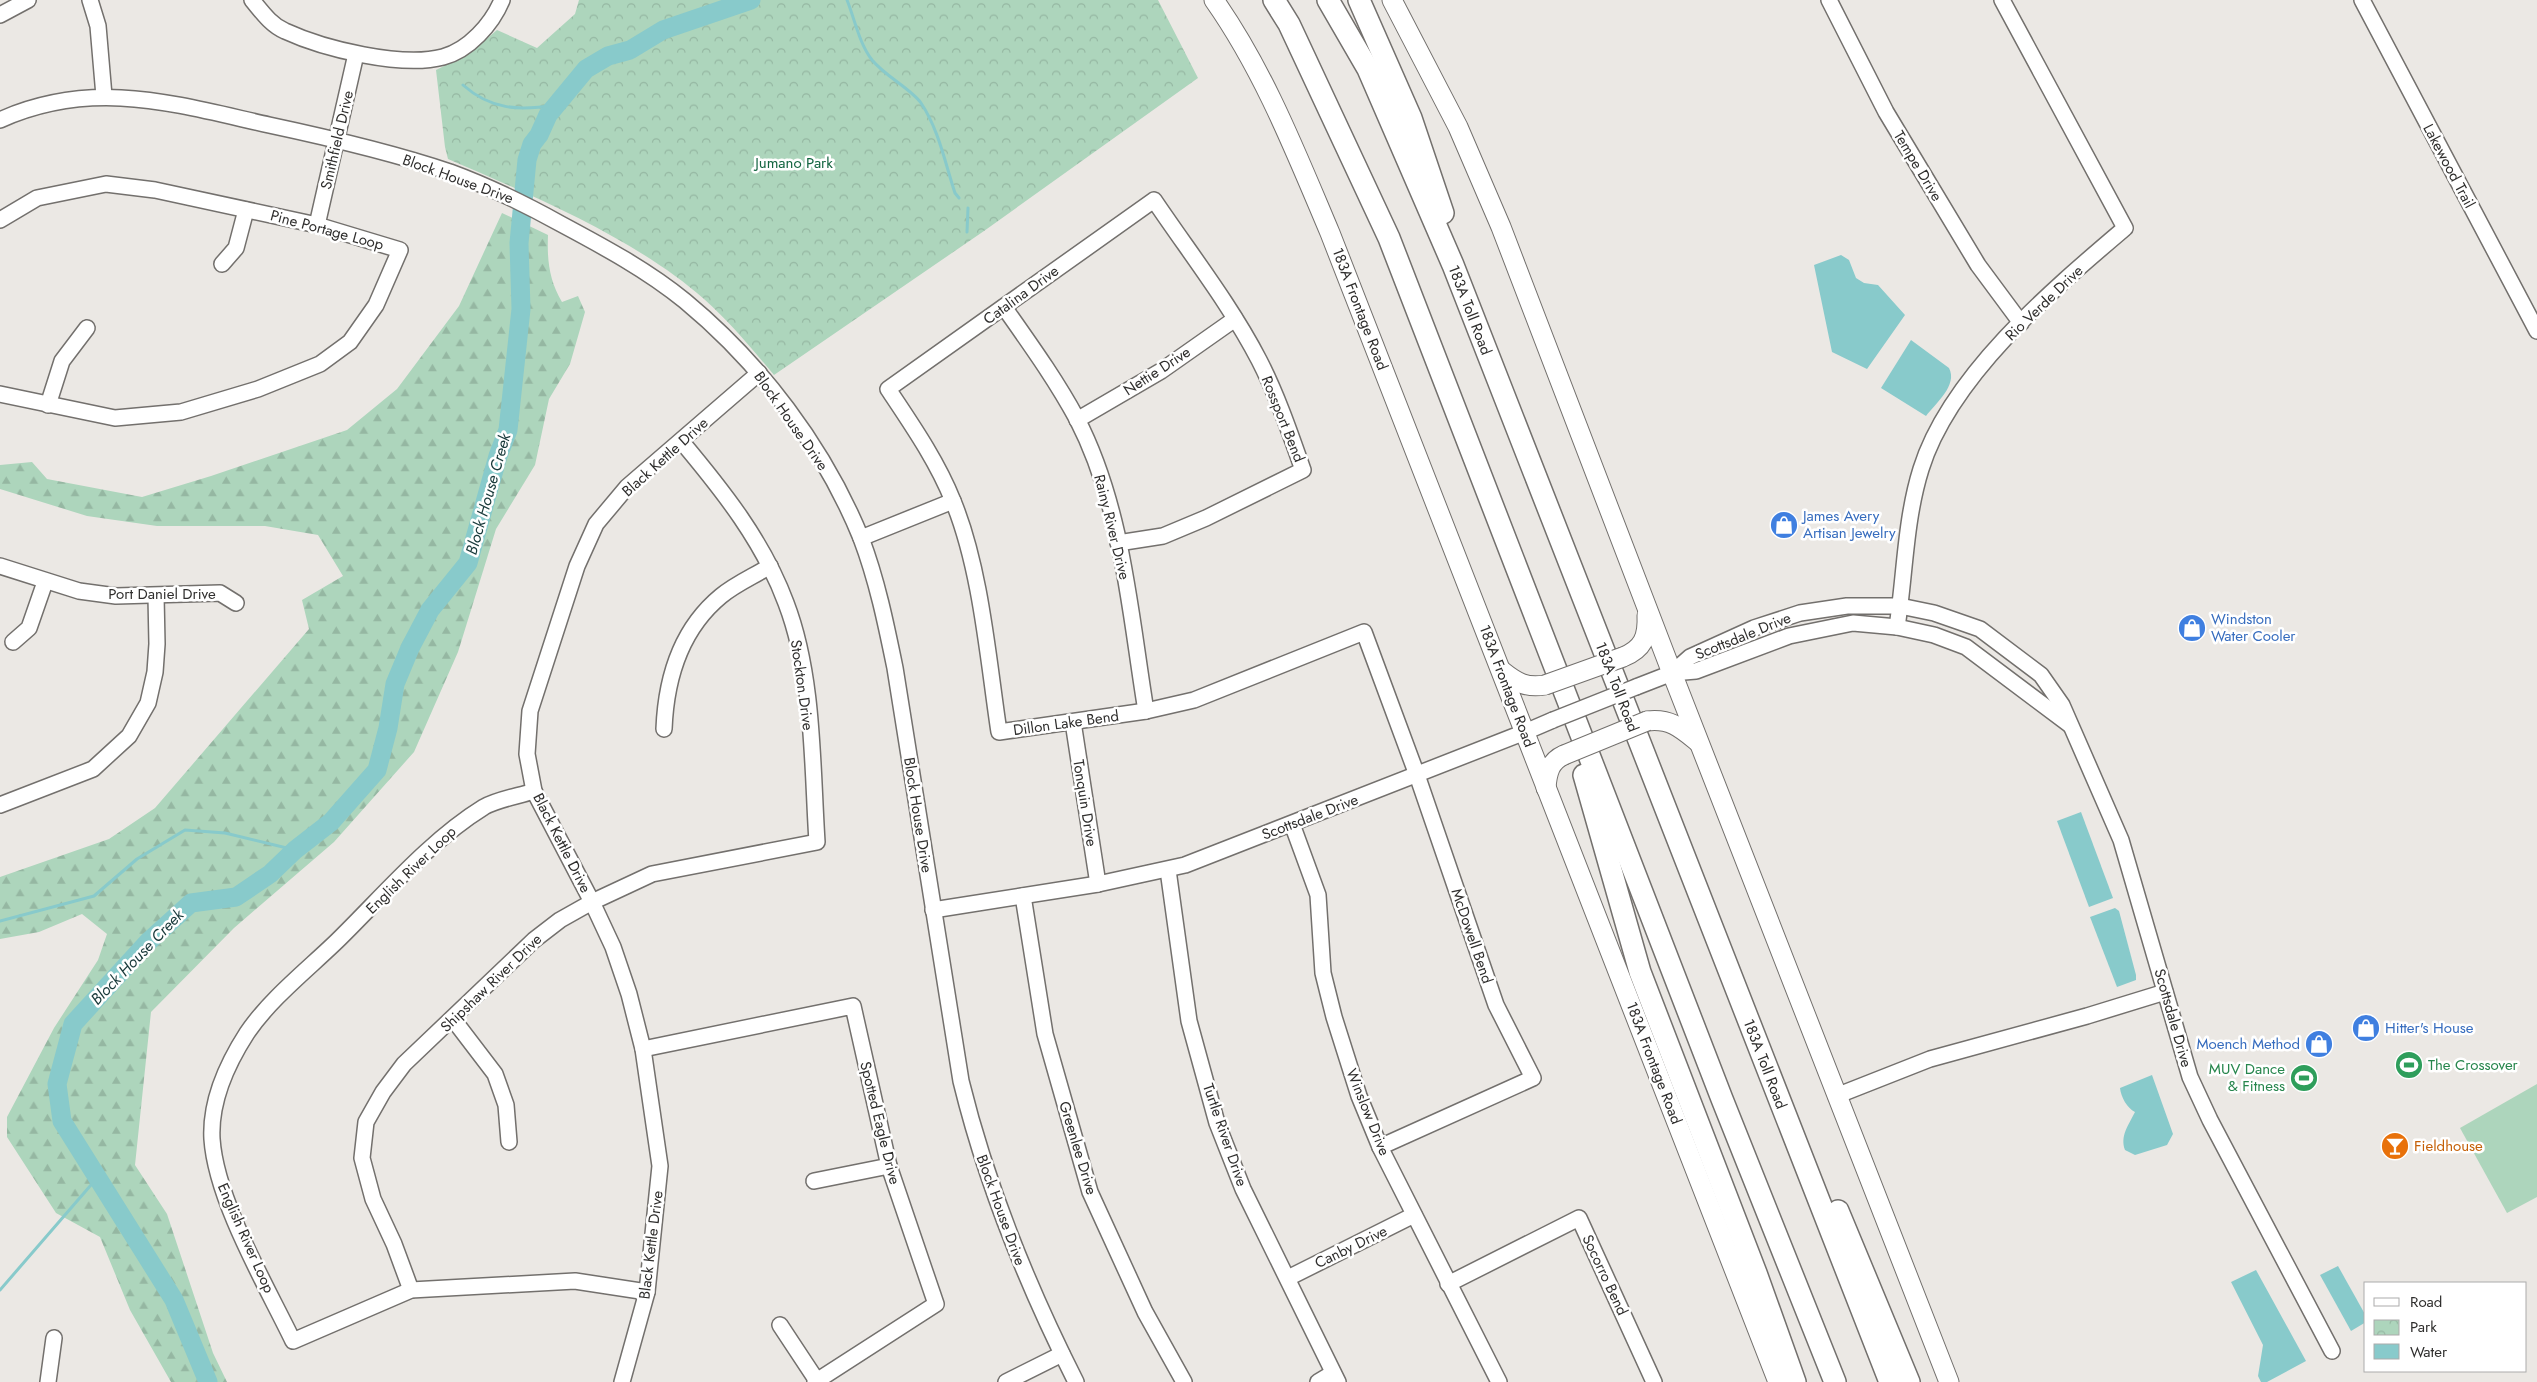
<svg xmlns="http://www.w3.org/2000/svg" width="2537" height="1382" font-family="Jost,sans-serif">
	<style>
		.forest { fill: url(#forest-firs) }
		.park { fill: url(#park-crowns) }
		.pitch { fill: #add5bc }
		.water { fill: #88cacb }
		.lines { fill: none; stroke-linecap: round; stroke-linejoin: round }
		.stream { stroke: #88cacb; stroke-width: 3 }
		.river { stroke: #88cacb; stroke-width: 19 }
		.minor-casing { stroke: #73706d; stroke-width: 18 }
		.major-casing { stroke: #73706d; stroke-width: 21 }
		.highway-casing { stroke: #73706d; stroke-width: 24 }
		.minor { stroke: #fff; stroke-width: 15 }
		.major { stroke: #fff; stroke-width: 19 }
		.highway { stroke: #fff; stroke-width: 21 }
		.minor-bridge-casing { stroke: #73706d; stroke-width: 18; stroke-linecap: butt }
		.major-bridge-casing { stroke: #73706d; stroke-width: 21; stroke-linecap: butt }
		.minor-bridge { stroke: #fff; stroke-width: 15 }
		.major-bridge { stroke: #fff; stroke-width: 19 }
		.labels { text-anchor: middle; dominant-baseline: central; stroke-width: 5; stroke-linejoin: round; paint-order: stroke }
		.street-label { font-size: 15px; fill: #2f2e2d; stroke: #fff }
		.park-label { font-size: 15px; fill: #136540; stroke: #fff }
		.shop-label { font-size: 15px; fill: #366cbe; stroke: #fff; text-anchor: start }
		.leisure-label { font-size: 15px; fill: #27864d; stroke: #fff; text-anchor: start }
		.food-label { font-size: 15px; fill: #c56008; stroke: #fff; text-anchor: start }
		.water-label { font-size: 16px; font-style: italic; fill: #18393a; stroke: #fff }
	</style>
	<defs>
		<pattern id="forest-firs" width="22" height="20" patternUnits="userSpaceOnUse" patternTransform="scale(1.25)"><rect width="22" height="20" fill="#add5bc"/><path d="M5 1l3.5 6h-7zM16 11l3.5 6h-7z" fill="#95b7a2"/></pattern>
		<pattern id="park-crowns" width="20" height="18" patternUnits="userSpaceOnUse" patternTransform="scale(1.25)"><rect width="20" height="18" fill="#add5bc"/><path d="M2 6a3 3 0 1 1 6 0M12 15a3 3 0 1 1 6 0" fill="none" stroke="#95b7a2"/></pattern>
	</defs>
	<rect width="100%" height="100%" fill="#ebe8e4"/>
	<!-- forest -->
	<path class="forest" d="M502,213L548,235C547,260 549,280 562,302L578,296L585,312L570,364L549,399L535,465L496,529L458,652L414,752L334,842L234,928L151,1012L135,1165L167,1214L213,1353L227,1382H171L130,1310L100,1237L56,1213L7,1137V1117L54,1028L98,960L107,934L82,914L39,932L0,939V877L109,839L155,808L309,629L302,600L343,576L318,535L265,526H157L87,516L0,489V465L32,462L47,479L142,497L211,476L347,430L397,389L459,306Z"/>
	<!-- park -->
	<path class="park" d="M579,0H1158L1198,78L984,231L774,375C752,349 730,322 704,299C636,239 532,195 448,159L445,147L436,70L470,53L497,30L537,48L575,14Z"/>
	<!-- pitch -->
	<polygon class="pitch" points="2537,1084 2537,1197 2507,1213 2460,1128"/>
	<!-- water -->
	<g class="water">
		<polygon points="1841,255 1849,260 1856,278 1864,283 1878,285 1905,315 1867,369 1832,352 1814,265"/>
		<path d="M1911,340L1949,368C1958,385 1936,403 1926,416L1881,388Z"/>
		<polygon points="2081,812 2113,898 2089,907 2057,821"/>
		<polygon points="2115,908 2119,911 2136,975 2136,980 2117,987 2090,917"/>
		<path d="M2152,1075L2173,1134L2167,1145L2135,1155L2125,1150C2120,1136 2128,1126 2135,1112C2127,1108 2121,1097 2120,1088Z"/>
		<polygon points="2338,1266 2366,1316 2366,1322 2351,1331 2320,1275"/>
		<polygon points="2256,1270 2306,1361 2267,1382 2261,1382 2258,1376 2263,1345 2231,1282"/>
	</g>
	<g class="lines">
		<!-- stream -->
		<g class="stream">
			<path d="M847,0C855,20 859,43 872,60C885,76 911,89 921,103C939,130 945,163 955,193L959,198"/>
			<path d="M463,85C491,110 520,111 555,105"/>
			<polyline points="967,232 968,208"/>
			<polyline points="0,921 94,896 137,859 185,830 225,833 295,850"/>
			<polyline points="0,1290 97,1178"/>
		</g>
		<!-- river -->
		<polyline class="river" points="208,1382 174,1300 62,1121 57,1084 73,1024 149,941 191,903 236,897 270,874 295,850 331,822 377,770 388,728 395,684 410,648 430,610 468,563 498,456 508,430 521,309 519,243 527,160 532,144 539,135 548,115 586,69 608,56 630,50 663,30 751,0"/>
		<defs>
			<g id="minor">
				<polyline points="90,0 98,26 104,96"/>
				<path d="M252,0C262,12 271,25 285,31C324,49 402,68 443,57C469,50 492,24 502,0"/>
				<polyline points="1829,0 1886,112 1978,265 2021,323"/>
				<polyline points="2362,0 2537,331"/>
				<polyline points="0,15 28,0"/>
				<path d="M0,120C93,78 175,104 269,125C330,138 391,152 450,172C488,186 525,204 561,224C604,247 647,270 685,301C760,363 824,447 861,538C877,580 886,624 895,668L961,1081C987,1187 1027,1285 1076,1382"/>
				<polyline points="0,220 37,198 106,184 155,190 317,225 400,250 376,305 350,342 320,364 258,389 181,412 115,418 0,394"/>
				<polyline points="317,225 356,54"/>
				<polyline points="222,264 236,248 246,210"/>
				<path d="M1004,307C1030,344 1056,380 1077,419C1123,508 1130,614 1146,711"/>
				<polyline points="48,405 62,361 87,328"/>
				<polyline points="1077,420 1161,371 1235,319"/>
				<polyline points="861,538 953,501"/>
				<path d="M1118,543L1163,536L1206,518L1303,470C1290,433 1277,395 1259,360C1230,304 1189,252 1154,200L888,389C912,425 937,461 953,501C981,569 988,659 999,732L1146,711L1194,700L1364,632L1417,775L1496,1005L1533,1078L1380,1147"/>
				<polyline points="0,566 79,591 116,596 220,593 236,603"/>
				<path d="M1897,627C1905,575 1905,520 1921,469C1950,376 2052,290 2125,228L2002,0"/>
				<polyline points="13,642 29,628 45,582"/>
				<polyline points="1672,673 1690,657 1754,628 1800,613 1847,606 1900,606 1934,613 1980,629 2041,675 2062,705 2121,840 2190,1077 2210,1120 2332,1351"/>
				<polyline points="1636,687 1672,673 1696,671 1789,636 1853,623 1897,627 1934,635 1966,647 2070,725"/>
				<polyline points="1073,722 1098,884"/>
				<path d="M664,729C666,679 681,629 721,596C735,584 754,576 770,566"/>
				<path d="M534,791C519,796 498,799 484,807C429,841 383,896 337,941C307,970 270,999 247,1033C227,1064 210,1102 212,1139C216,1200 266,1285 293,1341L411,1290L575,1281L647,1292"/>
				<polyline points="0,805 93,769 129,736 148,703 155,672 157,644 156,596"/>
				<polyline points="1292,824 1318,895 1323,973 1334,1017 1359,1096 1380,1147 1499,1382"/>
				<polyline points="1168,870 1189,1021 1217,1123 1243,1189 1338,1382"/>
				<polyline points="1023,896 1045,1034 1090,1192 1145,1312 1184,1382"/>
				<polyline points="933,910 1098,884 1185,865 1525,732 1553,720"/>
				<polyline points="453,1019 495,1074 506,1105 509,1142"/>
				<polyline points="643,1049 853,1006 889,1166 936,1304 815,1382"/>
				<polyline points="1836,1096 1930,1059 2087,1016 2165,992"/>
				<polyline points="814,1181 889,1166"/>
				<polyline points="1288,1278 1414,1215"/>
				<polyline points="1448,1284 1579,1218 1654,1382"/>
				<path d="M411,1290L394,1244L373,1199L362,1158L366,1122L383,1092L404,1064L534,940L560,920L592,902L652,874L817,842C812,765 814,676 786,603C763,541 723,491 682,442"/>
				<polyline points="780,1325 817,1381"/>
				<polyline points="48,1382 54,1338"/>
				<polyline points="622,1382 647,1292 660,1166 643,1049 629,994 613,947 592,902 534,791 527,754 530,711 577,566 596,524 627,487 759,373"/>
				<polyline points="1006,1382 1062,1354"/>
				<polyline points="1318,1382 1333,1373"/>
			</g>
			<g id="major">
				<path d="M1214,0C1264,71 1296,153 1330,233L1778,1382"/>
				<polyline points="1392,0 1458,127 1501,227 1672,673 1949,1382"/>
				<path d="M1623,657C1643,649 1648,637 1647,615"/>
				<path d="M1502,671C1517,683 1526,688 1545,685"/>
				<path d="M1647,721C1670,718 1681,728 1698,742"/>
				<path d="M1546,788C1547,773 1550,761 1564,755"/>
			</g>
			<g id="highway">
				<polyline points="1274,0 1289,24 1389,238 1722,1099 1835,1382"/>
				<polyline points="1328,0 1368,69 1453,265 1890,1382"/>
				<polyline points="1359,0 1411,118 1443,213"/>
				<polyline points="1584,775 1640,972 1756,1273 1795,1382"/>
				<polyline points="1838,1211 1909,1382"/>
			</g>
		</defs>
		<!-- minor casing -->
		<use href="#minor" class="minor-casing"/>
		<!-- major casing -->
		<use href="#major" class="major-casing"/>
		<!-- highway casing -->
		<use href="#highway" class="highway-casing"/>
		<!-- minor -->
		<use href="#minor" class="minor"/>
		<!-- major -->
		<use href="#major" class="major"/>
		<!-- highway -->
		<use href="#highway" class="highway"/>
		<defs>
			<polyline id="minor-bridge" points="1553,720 1636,687"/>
			<g id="major-bridge">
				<polyline points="1545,685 1623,657"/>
				<polyline points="1564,755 1647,721"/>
			</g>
		</defs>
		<!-- minor-bridge casing -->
		<use href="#minor-bridge" class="minor-bridge-casing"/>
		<!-- major-bridge casing -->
		<use href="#major-bridge" class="major-bridge-casing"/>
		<!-- minor-bridge -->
		<use href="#minor-bridge" class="minor-bridge"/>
		<!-- major-bridge -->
		<use href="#major-bridge" class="major-bridge"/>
	</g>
	<!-- icons -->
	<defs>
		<symbol id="shop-disc" viewBox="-11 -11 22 22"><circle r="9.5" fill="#3f7fe0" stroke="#fff"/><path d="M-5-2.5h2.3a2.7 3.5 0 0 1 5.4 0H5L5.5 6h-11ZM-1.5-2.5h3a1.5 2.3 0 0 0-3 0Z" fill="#fff"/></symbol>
		<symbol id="stadium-disc" viewBox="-11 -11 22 22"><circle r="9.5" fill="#2e9e5b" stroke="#fff"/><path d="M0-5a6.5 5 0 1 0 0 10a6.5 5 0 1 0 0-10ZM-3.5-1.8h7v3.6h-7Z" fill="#fff"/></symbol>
		<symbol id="bar-disc" viewBox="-11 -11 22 22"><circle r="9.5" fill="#e8710a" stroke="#fff"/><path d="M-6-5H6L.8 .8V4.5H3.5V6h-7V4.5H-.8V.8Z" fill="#fff"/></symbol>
	</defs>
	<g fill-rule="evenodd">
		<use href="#shop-disc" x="1768" y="509" width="32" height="32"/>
		<use href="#shop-disc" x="2176" y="612" width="32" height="32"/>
		<use href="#shop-disc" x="2350" y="1012" width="32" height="32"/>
		<use href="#shop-disc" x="2303" y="1028" width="32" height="32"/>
		<use href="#stadium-disc" x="2393" y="1049" width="32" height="32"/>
		<use href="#stadium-disc" x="2288" y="1062" width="32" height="32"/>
		<use href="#bar-disc" x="2379" y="1130" width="32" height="32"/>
	</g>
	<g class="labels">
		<!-- street labels -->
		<g class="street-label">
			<text transform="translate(337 140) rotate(-77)">Smithfield Drive</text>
			<text transform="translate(1918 166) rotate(59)">Tempe Drive</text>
			<text transform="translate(2449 166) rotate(62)">Lakewood Trail</text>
			<text transform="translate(458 179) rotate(20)">Block House Drive</text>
			<text transform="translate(327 230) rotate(15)">Pine Portage Loop</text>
			<text transform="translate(1021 295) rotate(-36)">Catalina Drive</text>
			<text transform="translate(2044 303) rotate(-44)">Rio Verde Drive</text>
			<text transform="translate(1360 309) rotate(69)">183A Frontage Road</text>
			<text transform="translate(1470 310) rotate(69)">183A Toll Road</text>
			<text transform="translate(1157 371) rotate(-33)">Nettie Drive</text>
			<text transform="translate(1283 419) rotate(68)">Rossport Bend</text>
			<text transform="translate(791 421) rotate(55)">Block House Drive</text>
			<text transform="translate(665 457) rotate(-42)">Black Kettle Drive</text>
			<text transform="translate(1112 527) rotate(76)">Rainy River Drive</text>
			<text x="162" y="594">Port Daniel Drive</text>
			<text transform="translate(1743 636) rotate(-22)">Scottsdale Drive</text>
			<text transform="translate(802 685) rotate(82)">Stockton Drive</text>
			<text transform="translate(1507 686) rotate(69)">183A Frontage Road</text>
			<text transform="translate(1617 687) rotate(69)">183A Toll Road</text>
			<text transform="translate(1066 723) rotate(-8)">Dillon Lake Bend</text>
			<text transform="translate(1085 803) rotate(81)">Tonquin Drive</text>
			<text transform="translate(918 815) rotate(81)">Block House Drive</text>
			<text transform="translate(1310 817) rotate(-21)">Scottsdale Drive</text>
			<text transform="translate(562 843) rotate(63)">Black Kettle Drive</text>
			<text transform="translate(411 870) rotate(-44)">English River Loop</text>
			<text transform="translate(1472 936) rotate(71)">McDowell Bend</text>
			<text transform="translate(491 983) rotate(-44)">Shipshaw River Drive</text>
			<text transform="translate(2173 1018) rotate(74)">Scottsdale Drive</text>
			<text transform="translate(1654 1063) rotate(69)">183A Frontage Road</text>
			<text transform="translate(1765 1064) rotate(69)">183A Toll Road</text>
			<text transform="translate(1368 1112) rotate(68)">Winslow Drive</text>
			<text transform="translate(880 1123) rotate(76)">Spotted Eagle Drive</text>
			<text transform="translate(1225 1135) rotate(71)">Turtle River Drive</text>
			<text transform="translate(1078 1148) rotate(73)">Greenlee Drive</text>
			<text transform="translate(1001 1210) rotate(70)">Block House Drive</text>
			<text transform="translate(246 1238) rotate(66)">English River Loop</text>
			<text transform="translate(651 1245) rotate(-83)">Black Kettle Drive</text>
			<text transform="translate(1351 1247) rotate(-26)">Canby Drive</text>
			<text transform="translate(1605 1275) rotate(65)">Socorro Bend</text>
		</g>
		<!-- park labels -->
		<g class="park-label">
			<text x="794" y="163">Jumano Park</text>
		</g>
		<!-- shop labels -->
		<g class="shop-label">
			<text x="1803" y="516">James Avery<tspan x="1803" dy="17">Artisan Jewelry</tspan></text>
			<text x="2211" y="619">Windston<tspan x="2211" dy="17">Water Cooler</tspan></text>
			<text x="2385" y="1028">Hitter's House</text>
			<text x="2300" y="1044" text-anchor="end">Moench Method</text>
		</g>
		<!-- leisure labels -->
		<g class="leisure-label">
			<text x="2428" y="1065">The Crossover</text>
			<text x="2285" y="1069" text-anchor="end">MUV Dance<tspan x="2285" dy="17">&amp; Fitness</tspan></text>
		</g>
		<!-- food labels -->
		<g class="food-label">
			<text x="2414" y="1146">Fieldhouse</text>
		</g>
		<!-- water labels -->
		<g class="water-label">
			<text transform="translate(488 494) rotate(-74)">Block House Creek</text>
			<text transform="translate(137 957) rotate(-46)">Block House Creek</text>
		</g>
	</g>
	<!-- legend -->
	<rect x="2364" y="1282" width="162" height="90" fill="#ffffff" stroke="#acabab"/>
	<rect x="2374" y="1298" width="25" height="8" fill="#ffffff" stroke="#acabab"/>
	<text x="2410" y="1307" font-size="15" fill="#2f2e2d">Road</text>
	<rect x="2374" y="1320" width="25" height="15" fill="url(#park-crowns)" stroke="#acabab"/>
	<text x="2410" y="1332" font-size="15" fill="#2f2e2d">Park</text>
	<rect x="2374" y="1344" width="25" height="15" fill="#88cacb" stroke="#acabab"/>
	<text x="2410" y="1357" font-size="15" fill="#2f2e2d">Water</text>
</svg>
